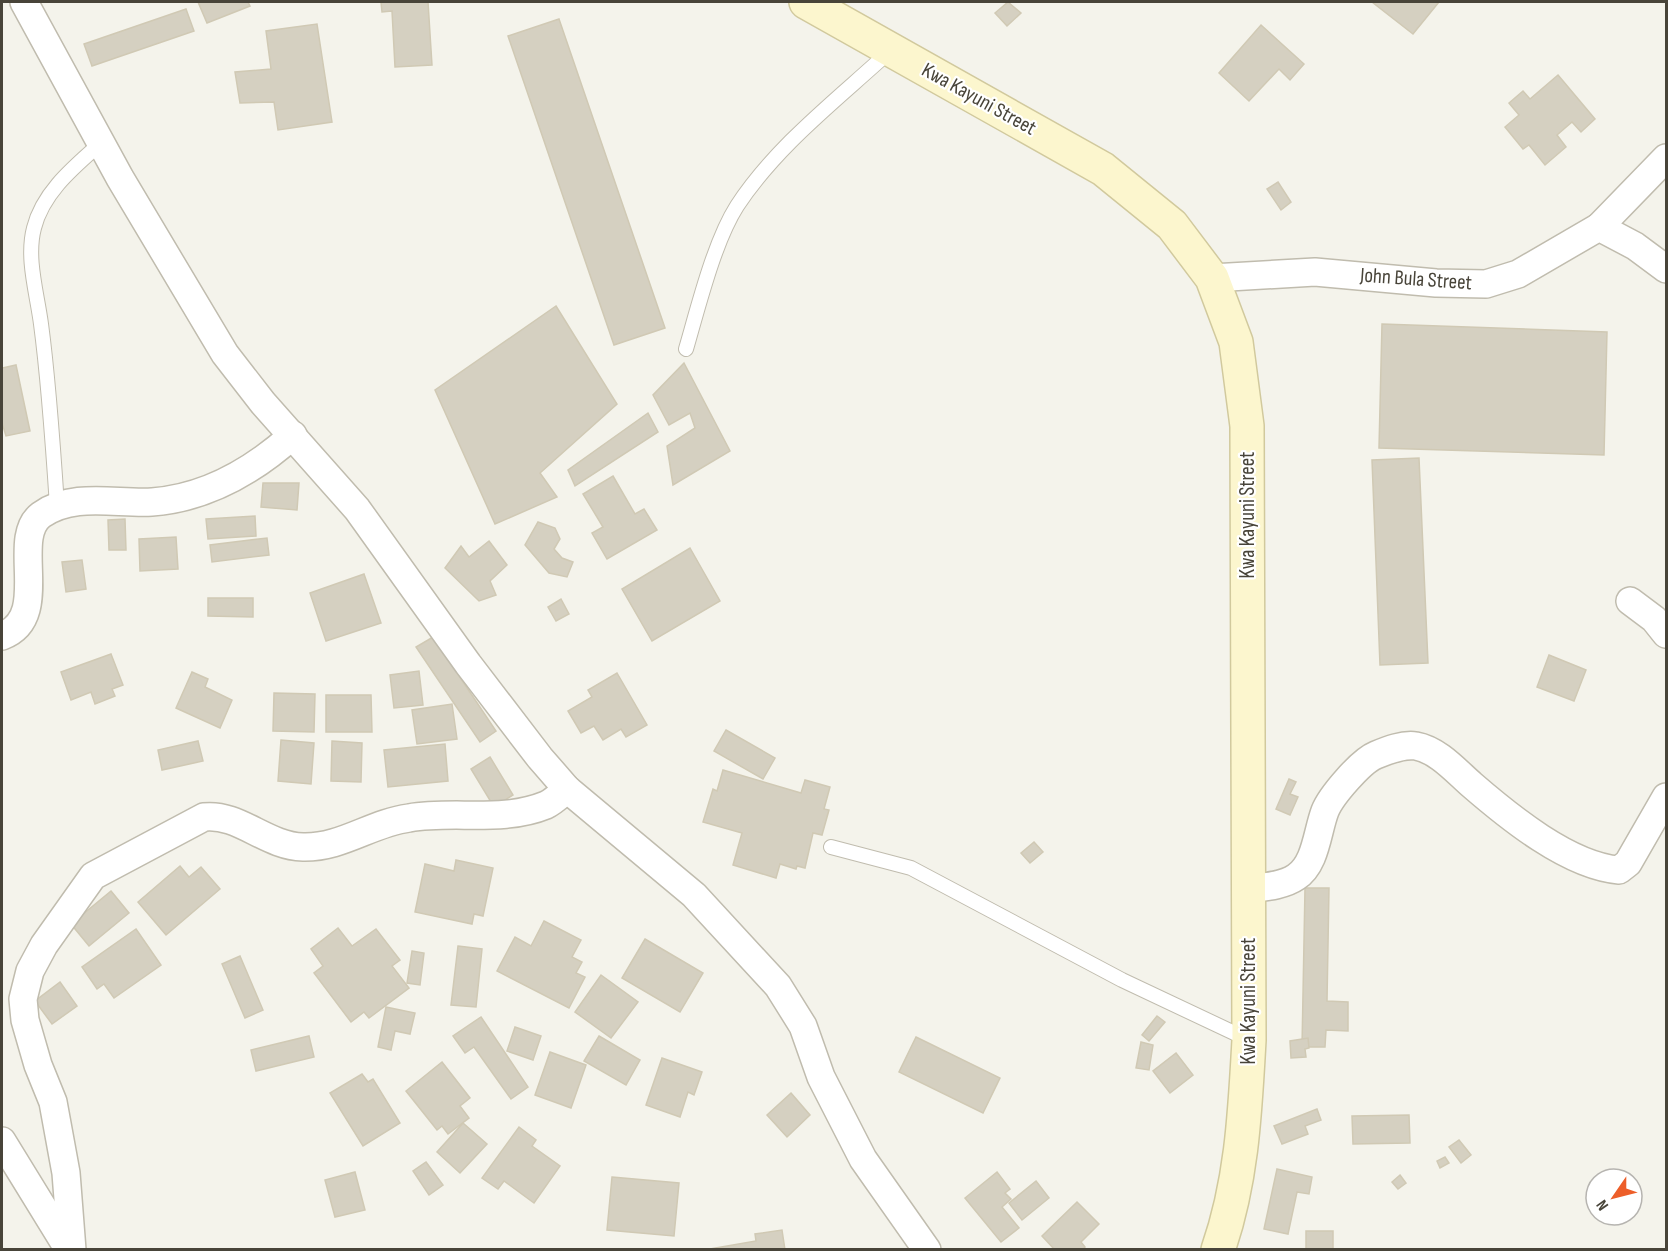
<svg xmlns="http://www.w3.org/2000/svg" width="1668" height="1251" font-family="'Sofia Sans Condensed',sans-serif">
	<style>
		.building { fill: #d5d0c1; stroke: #d0c9b4; stroke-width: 1.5 }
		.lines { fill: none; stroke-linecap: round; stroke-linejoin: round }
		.lane-casing { stroke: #c0bcae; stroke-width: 16 }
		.street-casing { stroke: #c0bcae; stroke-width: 30 }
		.secondary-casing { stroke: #d1c99d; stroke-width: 36 }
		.lane { stroke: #fff; stroke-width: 14 }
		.street { stroke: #fff; stroke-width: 27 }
		.secondary { stroke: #fcf6ce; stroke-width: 33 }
		.labels { text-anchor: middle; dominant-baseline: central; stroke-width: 4.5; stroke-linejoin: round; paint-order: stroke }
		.street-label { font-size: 21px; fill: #484439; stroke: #fff }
	</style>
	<rect width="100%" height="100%" fill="#f4f3eb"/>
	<!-- building -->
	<g class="building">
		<polygon points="198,2 248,2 250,6 207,23"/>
		<polygon points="381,2 428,2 432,65 395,67 392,11 382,12"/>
		<polygon points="1008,2 1021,13 1007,26 995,13"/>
		<polygon points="1372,2 1439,2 1413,34"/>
		<polygon points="186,9 194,31 92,66 84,44"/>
		<polygon points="559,19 665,328 614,345 508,36"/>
		<polygon points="317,24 332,122 278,130 274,102 240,103 235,72 271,69 266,31"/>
		<polygon points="1261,25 1304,64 1290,80 1279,69 1249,101 1219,73"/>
		<polygon points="1558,75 1595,119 1581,132 1572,122 1557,135 1566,147 1545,165 1529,145 1523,149 1505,127 1519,115 1509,103 1523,91 1530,99"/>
		<polygon points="1278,182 1291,202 1281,210 1267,189"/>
		<polygon points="556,306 617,404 540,473 557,497 495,524 435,390"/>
		<polygon points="1382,324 1607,332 1604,455 1379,448"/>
		<polygon points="684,363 730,451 673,485 667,446 695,428 690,413 669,425 653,395"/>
		<polygon points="16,365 30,431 6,436 2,423 2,368"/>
		<polygon points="648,413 658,432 575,486 568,470"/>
		<polygon points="1419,458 1428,663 1380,665 1372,460"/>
		<polygon points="613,476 635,514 644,509 657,530 607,559 592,533 603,527 583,494"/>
		<polygon points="263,483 299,483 297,510 261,507"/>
		<polygon points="255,516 256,536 208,539 206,519"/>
		<polygon points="125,519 126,550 109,550 108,520"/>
		<polygon points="538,522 555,528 560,539 554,549 562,558 573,562 567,577 549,573 525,545"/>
		<polygon points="176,537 178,569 140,571 139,539"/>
		<polygon points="267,538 269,555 212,562 210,545"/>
		<polygon points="489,541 507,565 490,581 496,595 479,601 445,568 461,546 469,557"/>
		<polygon points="690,548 720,601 652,641 622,589"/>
		<polygon points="82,560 86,589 66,592 62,562"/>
		<polygon points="364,574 381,623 326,641 310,593"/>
		<polygon points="208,598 253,598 253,617 208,616"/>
		<polygon points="561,599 569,614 556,621 548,607"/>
		<polygon points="433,637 496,731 480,742 416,647"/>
		<polygon points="111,654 123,685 112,689 115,696 95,704 91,692 71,700 61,672"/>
		<polygon points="1549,655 1586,670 1574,701 1537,687"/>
		<polygon points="419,671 423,705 394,708 390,675"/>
		<polygon points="192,672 208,679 205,687 232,700 220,728 176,708"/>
		<polygon points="617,673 647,725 626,737 621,729 603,740 594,726 581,733 568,711 592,697 588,690"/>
		<polygon points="274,693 315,694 314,732 273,731"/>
		<polygon points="326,695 371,695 372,732 326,732"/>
		<polygon points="452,704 457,739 417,744 412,710"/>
		<polygon points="726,730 775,758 763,779 714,751"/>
		<polygon points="281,740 314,743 311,784 278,781"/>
		<polygon points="198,741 203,761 162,770 158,750"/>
		<polygon points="332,741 362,743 361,782 331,781"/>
		<polygon points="445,744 448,781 388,787 384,750"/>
		<polygon points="490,757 513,795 494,807 471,769"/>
		<polygon points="723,770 801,793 805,780 830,787 824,809 829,810 822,835 813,833 805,868 797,866 796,869 780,864 776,878 733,865 742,833 703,822 713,789 717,791"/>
		<polygon points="1289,779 1296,782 1290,794 1298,797 1290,815 1276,809"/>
		<polygon points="1034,842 1043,852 1030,863 1021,853"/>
		<polygon points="456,860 493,868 483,916 474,914 472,924 415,912 425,864 454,871"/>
		<polygon points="180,866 189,877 201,867 220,889 166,935 138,902"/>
		<polygon points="1305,888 1329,888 1327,1001 1348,1002 1348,1031 1326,1030 1325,1047 1302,1047"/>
		<polygon points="111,891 129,913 89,946 71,924"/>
		<polygon points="544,921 581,940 572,957 582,962 576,973 585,977 569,1008 497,971 515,937 531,946"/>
		<polygon points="338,928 352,946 376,929 400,960 392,966 409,988 369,1018 364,1012 351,1022 314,973 323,966 311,949"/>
		<polygon points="136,929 161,965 114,998 104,984 97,989 82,967"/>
		<polygon points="645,939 703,973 680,1012 622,978"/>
		<polygon points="458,946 482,949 476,1007 451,1005"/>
		<polygon points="412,951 424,953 420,985 407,983"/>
		<polygon points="240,956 263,1010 245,1018 222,964"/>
		<polygon points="601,975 638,1002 611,1038 575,1012"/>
		<polygon points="60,982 77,1006 52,1024 35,1001"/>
		<polygon points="386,1007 415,1013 410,1034 395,1031 391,1050 378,1047"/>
		<polygon points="1157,1016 1165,1022 1149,1041 1142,1035"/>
		<polygon points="481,1017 528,1087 511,1099 474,1047 465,1053 453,1036"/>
		<polygon points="515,1027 541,1036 533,1060 507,1051"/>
		<polygon points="309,1036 314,1057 256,1071 251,1050"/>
		<polygon points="599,1036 640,1060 626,1085 584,1061"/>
		<polygon points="916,1037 1000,1078 983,1113 899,1072"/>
		<polygon points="1308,1038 1309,1048 1305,1049 1306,1057 1291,1058 1290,1041"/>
		<polygon points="1141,1042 1153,1045 1149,1070 1136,1068"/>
		<polygon points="550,1052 586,1065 571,1108 535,1095"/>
		<polygon points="1176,1053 1193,1075 1170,1093 1153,1071"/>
		<polygon points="662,1058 702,1072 694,1095 688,1092 680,1117 646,1105"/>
		<polygon points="442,1062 470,1098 460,1106 469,1118 448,1134 442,1126 437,1130 406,1091"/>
		<polygon points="362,1074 368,1082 373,1079 400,1123 363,1146 330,1093"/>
		<polygon points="791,1093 810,1115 787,1137 767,1115"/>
		<polygon points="1317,1109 1321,1120 1305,1126 1308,1134 1282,1144 1274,1126"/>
		<polygon points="1409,1115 1410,1143 1353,1144 1352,1116"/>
		<polygon points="463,1123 487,1144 460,1173 437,1152"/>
		<polygon points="519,1127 536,1140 532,1146 560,1166 534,1203 504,1181 498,1189 482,1178"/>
		<polygon points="1459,1140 1471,1155 1461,1163 1449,1147"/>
		<polygon points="1445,1157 1449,1163 1440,1168 1437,1161"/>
		<polygon points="426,1162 443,1185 429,1195 413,1171"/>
		<polygon points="1277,1169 1312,1177 1309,1194 1297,1192 1288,1234 1264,1229"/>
		<polygon points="355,1172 365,1210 335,1217 325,1180"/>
		<polygon points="997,1172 1010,1189 1005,1193 1011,1199 1002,1207 1019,1228 1001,1242 965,1198"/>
		<polygon points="1400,1175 1406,1183 1398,1189 1392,1182"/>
		<polygon points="612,1177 679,1183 674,1236 607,1230"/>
		<polygon points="1036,1181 1049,1198 1022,1220 1009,1203"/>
		<polygon points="1077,1202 1099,1224 1081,1242 1085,1247 1083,1250 1055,1250 1042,1236"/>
		<polygon points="782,1230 785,1250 704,1250 756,1241 755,1234"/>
		<rect x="1306" y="1231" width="27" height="19"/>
	</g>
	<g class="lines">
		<defs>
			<g id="lane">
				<path d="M686,349C698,308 714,242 737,206C777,145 838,99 891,50"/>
				<path d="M57,506C53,445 49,384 41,324C37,293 26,258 34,228C43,192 74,167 101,143"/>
				<polyline points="831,847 911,868 1122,980 1247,1039"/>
			</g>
			<g id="street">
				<polyline points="24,2 120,178 225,354 263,403 357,509 468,664 540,758 567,789 694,895 778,986 803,1026 821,1077 863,1159 927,1250"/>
				<polyline points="1599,227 1666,158"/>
				<polyline points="1212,278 1315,272 1436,283 1486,284 1518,274 1599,227 1635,246 1666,269"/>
				<polyline points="1630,601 1654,619 1666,634"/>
				<path d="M2,636C53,617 9,539 41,515C73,492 115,504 152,502C207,498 253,471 293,435"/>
				<path d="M1248,889C1263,887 1283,886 1296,877C1316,864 1317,832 1325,811C1331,796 1361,761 1376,755C1388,750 1403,744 1416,746C1438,750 1456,771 1472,785C1509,817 1569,866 1619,870L1628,863L1666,797"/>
				<polyline points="2,1141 69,1250"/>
				<path d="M72,1250L66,1173L53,1102L38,1065L25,1020L23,999L30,971L44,945L93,876L204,817C239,813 266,846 303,847C342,848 371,823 409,818C454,810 502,823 546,805C553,802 561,794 567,789"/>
			</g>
			<path id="secondary" d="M806,2L1103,169L1172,225L1212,278L1236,342L1247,426L1249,1040C1245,1112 1242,1181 1218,1250"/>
		</defs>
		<!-- lane casing -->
		<use href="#lane" class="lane-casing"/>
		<!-- street casing -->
		<use href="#street" class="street-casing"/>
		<!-- secondary casing -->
		<use href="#secondary" class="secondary-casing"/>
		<!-- lane -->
		<use href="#lane" class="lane"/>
		<!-- street -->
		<use href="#street" class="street"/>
		<!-- secondary -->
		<use href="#secondary" class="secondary"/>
	</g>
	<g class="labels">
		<!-- street labels -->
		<g class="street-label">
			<text transform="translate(979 99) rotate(29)">Kwa Kayuni Street</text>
			<text transform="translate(1416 279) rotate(4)">John Bula Street</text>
			<text transform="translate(1247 515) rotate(-90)">Kwa Kayuni Street</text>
			<text transform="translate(1248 1001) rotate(-90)">Kwa Kayuni Street</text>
		</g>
	</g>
	<!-- border -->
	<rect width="1668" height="1251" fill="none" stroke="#484439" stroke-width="6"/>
	<!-- north arrow -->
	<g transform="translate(1614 1197) rotate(235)"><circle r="28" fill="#ffffff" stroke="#b6b4b0" stroke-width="1.5"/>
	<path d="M0-4.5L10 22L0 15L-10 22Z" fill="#ed5e29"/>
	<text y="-9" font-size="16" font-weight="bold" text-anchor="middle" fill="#484439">N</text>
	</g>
</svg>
